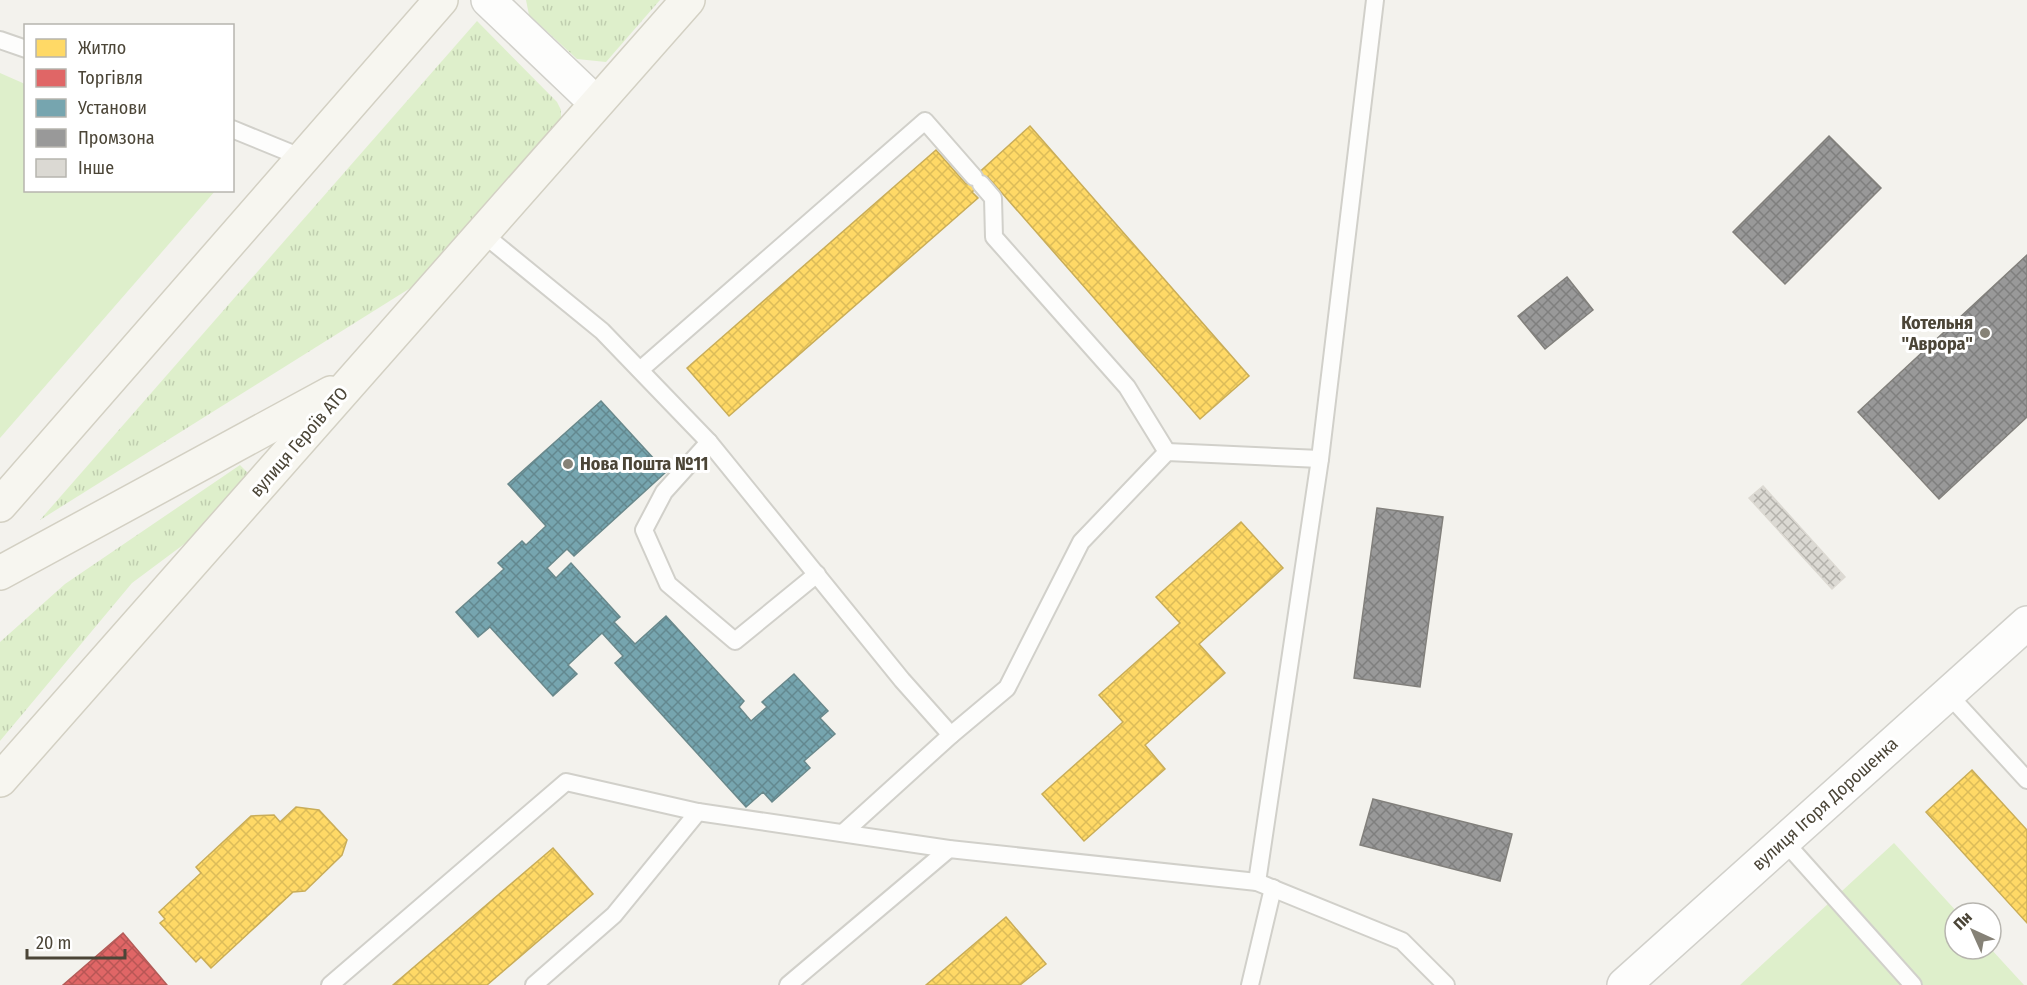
<svg xmlns="http://www.w3.org/2000/svg" width="2027" height="985" font-family="'Fira Sans Condensed',sans-serif">
	<style>
		.grass { fill: url(#grass-tufts) }
		.green { fill: #deefcb }
		.homes { fill: url(#homes-cross-hatch); stroke: #c9ad58; stroke-width: 1.5 }
		.shops { fill: url(#shops-cross-hatch); stroke: #b35c58; stroke-width: 1.5 }
		.public { fill: url(#public-cross-hatch); stroke: #69888b; stroke-width: 1.5 }
		.industry { fill: url(#industry-cross-hatch); stroke: #82807c; stroke-width: 1.5 }
		.building { fill: url(#building-cross-hatch); stroke: #dcd9d2; stroke-width: 1.5 }
		.lines { fill: none; stroke-linecap: round; stroke-linejoin: round }
		.lane-casing { stroke: #d1d0ca; stroke-width: 20 }
		.street-casing { stroke: #d1d0ca; stroke-width: 36 }
		.secondary-casing { stroke: #d3d0c3; stroke-width: 36 }
		.lane { stroke: #fdfdfc; stroke-width: 16 }
		.street { stroke: #fdfdfc; stroke-width: 33 }
		.secondary { stroke: #f7f6f0; stroke-width: 33 }
		.poi-dot { fill: #868277; stroke: #fff; stroke-width: 2 }
		.labels { text-anchor: middle; dominant-baseline: central; stroke-width: 6; stroke-linejoin: round; paint-order: stroke }
		.poi-label { font-size: 18px; font-weight: bold; fill: #4b4537; stroke: #fff; text-anchor: end }
		.street-label { font-size: 18px; fill: #4b4537; stroke: #fff }
	</style>
	<defs>
		<pattern id="grass-tufts" width="24" height="20" patternUnits="userSpaceOnUse" patternTransform="scale(1.5)"><rect width="24" height="20" fill="#deefcb"/><path d="M3 7l-1-3M5 7V3M7 7l1-3M15 17l-1-3M17 17v-4M19 17l1-3" fill="none" stroke="#c0ceaf"/></pattern>
		<pattern id="homes-cross-hatch" width="8" height="8" patternUnits="userSpaceOnUse" patternTransform="scale(1.5)"><rect width="8" height="8" fill="#ffd966"/><path d="M0 0l8 8M0 8l8-8" fill="none" stroke="#dcbc59"/></pattern>
		<pattern id="shops-cross-hatch" width="8" height="8" patternUnits="userSpaceOnUse" patternTransform="scale(1.5)"><rect width="8" height="8" fill="#e06666"/><path d="M0 0l8 8M0 8l8-8" fill="none" stroke="#b85655"/></pattern>
		<pattern id="public-cross-hatch" width="8" height="8" patternUnits="userSpaceOnUse" patternTransform="scale(1.5)"><rect width="8" height="8" fill="#76a5af"/><path d="M0 0l8 8M0 8l8-8" fill="none" stroke="#63888f"/></pattern>
		<pattern id="industry-cross-hatch" width="8" height="8" patternUnits="userSpaceOnUse" patternTransform="scale(1.5)"><rect width="8" height="8" fill="#999"/><path d="M0 0l8 8M0 8l8-8" fill="none" stroke="#7f7f7e"/></pattern>
		<pattern id="building-cross-hatch" width="8" height="8" patternUnits="userSpaceOnUse" patternTransform="scale(1.5)"><rect width="8" height="8" fill="#dbd9d3"/><path d="M0 0l8 8M0 8l8-8" fill="none" stroke="#b4b2ac"/></pattern>
	</defs>
	<rect width="100%" height="100%" fill="#f3f2ed"/>
	<!-- grass -->
	<g class="grass">
		<polygon points="526,0 660,0 606,62 577,59 529,15"/>
		<polygon points="477,21 557,102 561,110 561,120 420,282 40,520"/>
		<polygon points="240,465 250,475 187,542 132,583 0,741 0,642 65,584"/>
	</g>
	<!-- green -->
	<g class="green">
		<polygon points="0,73 25,84 26,190 215,191 0,438"/>
		<polygon points="1894,843 1958,913 1955,913 1955,949 1991,949 2024,985 1740,985"/>
	</g>
	<!-- homes -->
	<g class="homes">
		<polygon points="1030,126 1249,376 1200,419 988,177 981,184 974,177"/>
		<polygon points="936,150 966,184 974,177 981,184 972,192 978,198 729,416 687,368"/>
		<polygon points="1241,522 1283,568 1199,644 1225,673 1145,745 1165,769 1084,841 1042,794 1123,722 1099,695 1180,623 1156,597"/>
		<polygon points="1972,770 2027,830 2027,923 1926,812"/>
		<polygon points="296,807 319,810 347,840 342,855 305,891 293,892 211,968 201,957 196,962 160,923 165,919 159,912 201,873 196,867 251,816 274,815 280,822"/>
		<polygon points="553,848 593,894 487,985 393,985"/>
		<polygon points="1006,917 1046,964 1020,985 926,985"/>
	</g>
	<!-- shops -->
	<polygon class="shops" points="123,933 167,985 63,985"/>
	<!-- public -->
	<polygon class="public" points="601,401 666,472 574,556 567,549 547,568 556,578 571,563 620,617 614,622 635,644 666,616 744,701 739,707 751,721 767,707 762,702 794,674 828,711 820,718 835,734 804,761 810,768 772,802 763,792 746,807 615,663 623,656 602,633 568,665 577,674 553,696 490,627 478,637 456,612 504,569 498,563 522,541 526,545 546,526 508,484"/>
	<!-- industry -->
	<g class="industry">
		<polygon points="1829,136 1881,188 1785,284 1733,232"/>
		<polygon points="2027,255 2027,417 1939,499 1858,412"/>
		<polygon points="1567,277 1593,310 1545,349 1518,316"/>
		<polygon points="1377,508 1443,517 1420,687 1354,678"/>
		<polygon points="1373,799 1512,834 1500,881 1360,845"/>
	</g>
	<!-- building -->
	<polygon class="building" points="1763,486 1845,577 1832,589 1749,498"/>
	<g class="lines">
		<defs>
			<g id="lane">
				<polyline points="0,40 26,49"/>
				<polyline points="232,129 303,158"/>
				<polyline points="981,184 993,198 994,237 1127,387 1167,452"/>
				<polyline points="482,233 602,331 709,442 902,680 951,735"/>
				<polyline points="640,370 925,121 974,177"/>
				<polyline points="709,442 664,492 644,530 668,584 735,641 817,574"/>
				<polyline points="1948,694 2027,780"/>
				<polyline points="843,833 951,735 1007,688 1081,542 1167,452 1320,459"/>
				<polyline points="1784,841 1913,985"/>
				<polyline points="1257,882 1320,459 1375,0"/>
				<polyline points="330,985 566,782 698,812 949,849 1257,882 1402,941 1446,985"/>
				<polyline points="534,985 614,915 698,812"/>
				<polyline points="788,985 949,849"/>
				<polyline points="1250,985 1273,888"/>
			</g>
			<g id="street">
				<polyline points="488,0 596,103"/>
				<polyline points="1624,985 2027,623"/>
			</g>
			<g id="secondary">
				<polyline points="0,505 441,0"/>
				<polyline points="0,573 331,393"/>
				<polyline points="0,780 688,0"/>
			</g>
		</defs>
		<!-- lane casing -->
		<use href="#lane" class="lane-casing"/>
		<!-- street casing -->
		<use href="#street" class="street-casing"/>
		<!-- secondary casing -->
		<use href="#secondary" class="secondary-casing"/>
		<!-- lane -->
		<use href="#lane" class="lane"/>
		<!-- street -->
		<use href="#street" class="street"/>
		<!-- secondary -->
		<use href="#secondary" class="secondary"/>
	</g>
	<!-- markers -->
	<g class="poi-dot">
		<circle cx="1985" cy="333" r="6"/>
		<circle cx="568" cy="464" r="6"/>
	</g>
	<g class="labels">
		<!-- poi labels -->
		<g class="poi-label">
			<text x="1973" y="323">Котельня<tspan x="1973" dy="21">"Аврора"</tspan></text>
			<text x="580" y="464" text-anchor="start">Нова Пошта №11</text>
		</g>
		<!-- street labels -->
		<g class="street-label">
			<text transform="translate(299 442) rotate(-49)">вулиця Героїв АТО</text>
			<text transform="translate(1825 804) rotate(-42)">вулиця Ігоря Дорошенка</text>
		</g>
	</g>
	<!-- legend -->
	<rect x="24" y="24" width="210" height="168" fill="#ffffff" stroke="#b7b5af" stroke-width="1.5"/>
	<rect x="36" y="39" width="30" height="18" fill="#ffd966" stroke="#b7b5af" stroke-width="1.5"/>
	<text x="78" y="54" font-size="18" fill="#4b4537">Житло</text>
	<rect x="36" y="69" width="30" height="18" fill="#e06666" stroke="#b7b5af" stroke-width="1.5"/>
	<text x="78" y="84" font-size="18" fill="#4b4537">Торгівля</text>
	<rect x="36" y="99" width="30" height="18" fill="#76a5af" stroke="#b7b5af" stroke-width="1.5"/>
	<text x="78" y="114" font-size="18" fill="#4b4537">Установи</text>
	<rect x="36" y="129" width="30" height="18" fill="#999999" stroke="#b7b5af" stroke-width="1.5"/>
	<text x="78" y="144" font-size="18" fill="#4b4537">Промзона</text>
	<rect x="36" y="159" width="30" height="18" fill="#dbd9d3" stroke="#b7b5af" stroke-width="1.5"/>
	<text x="78" y="174" font-size="18" fill="#4b4537">Інше</text>
	<!-- north arrow -->
	<g transform="translate(1973 931) rotate(315)"><circle r="28" fill="#ffffff" stroke="#b7b5af" stroke-width="1.5"/>
	<path d="M0-4.5L10 22L0 15L-10 22Z" fill="#868277"/>
	<text y="-9" font-size="16" font-weight="bold" text-anchor="middle" fill="#4b4537">Пн</text>
	</g>
	<!-- scale -->
	<path d="M27 949v9h98v-9" fill="none" stroke="#4b4537" stroke-width="3"/>
	<text x="36" y="949" font-size="18" fill="#4b4537" stroke="#ffffff" stroke-width="4.5" paint-order="stroke">20 m</text>
</svg>
